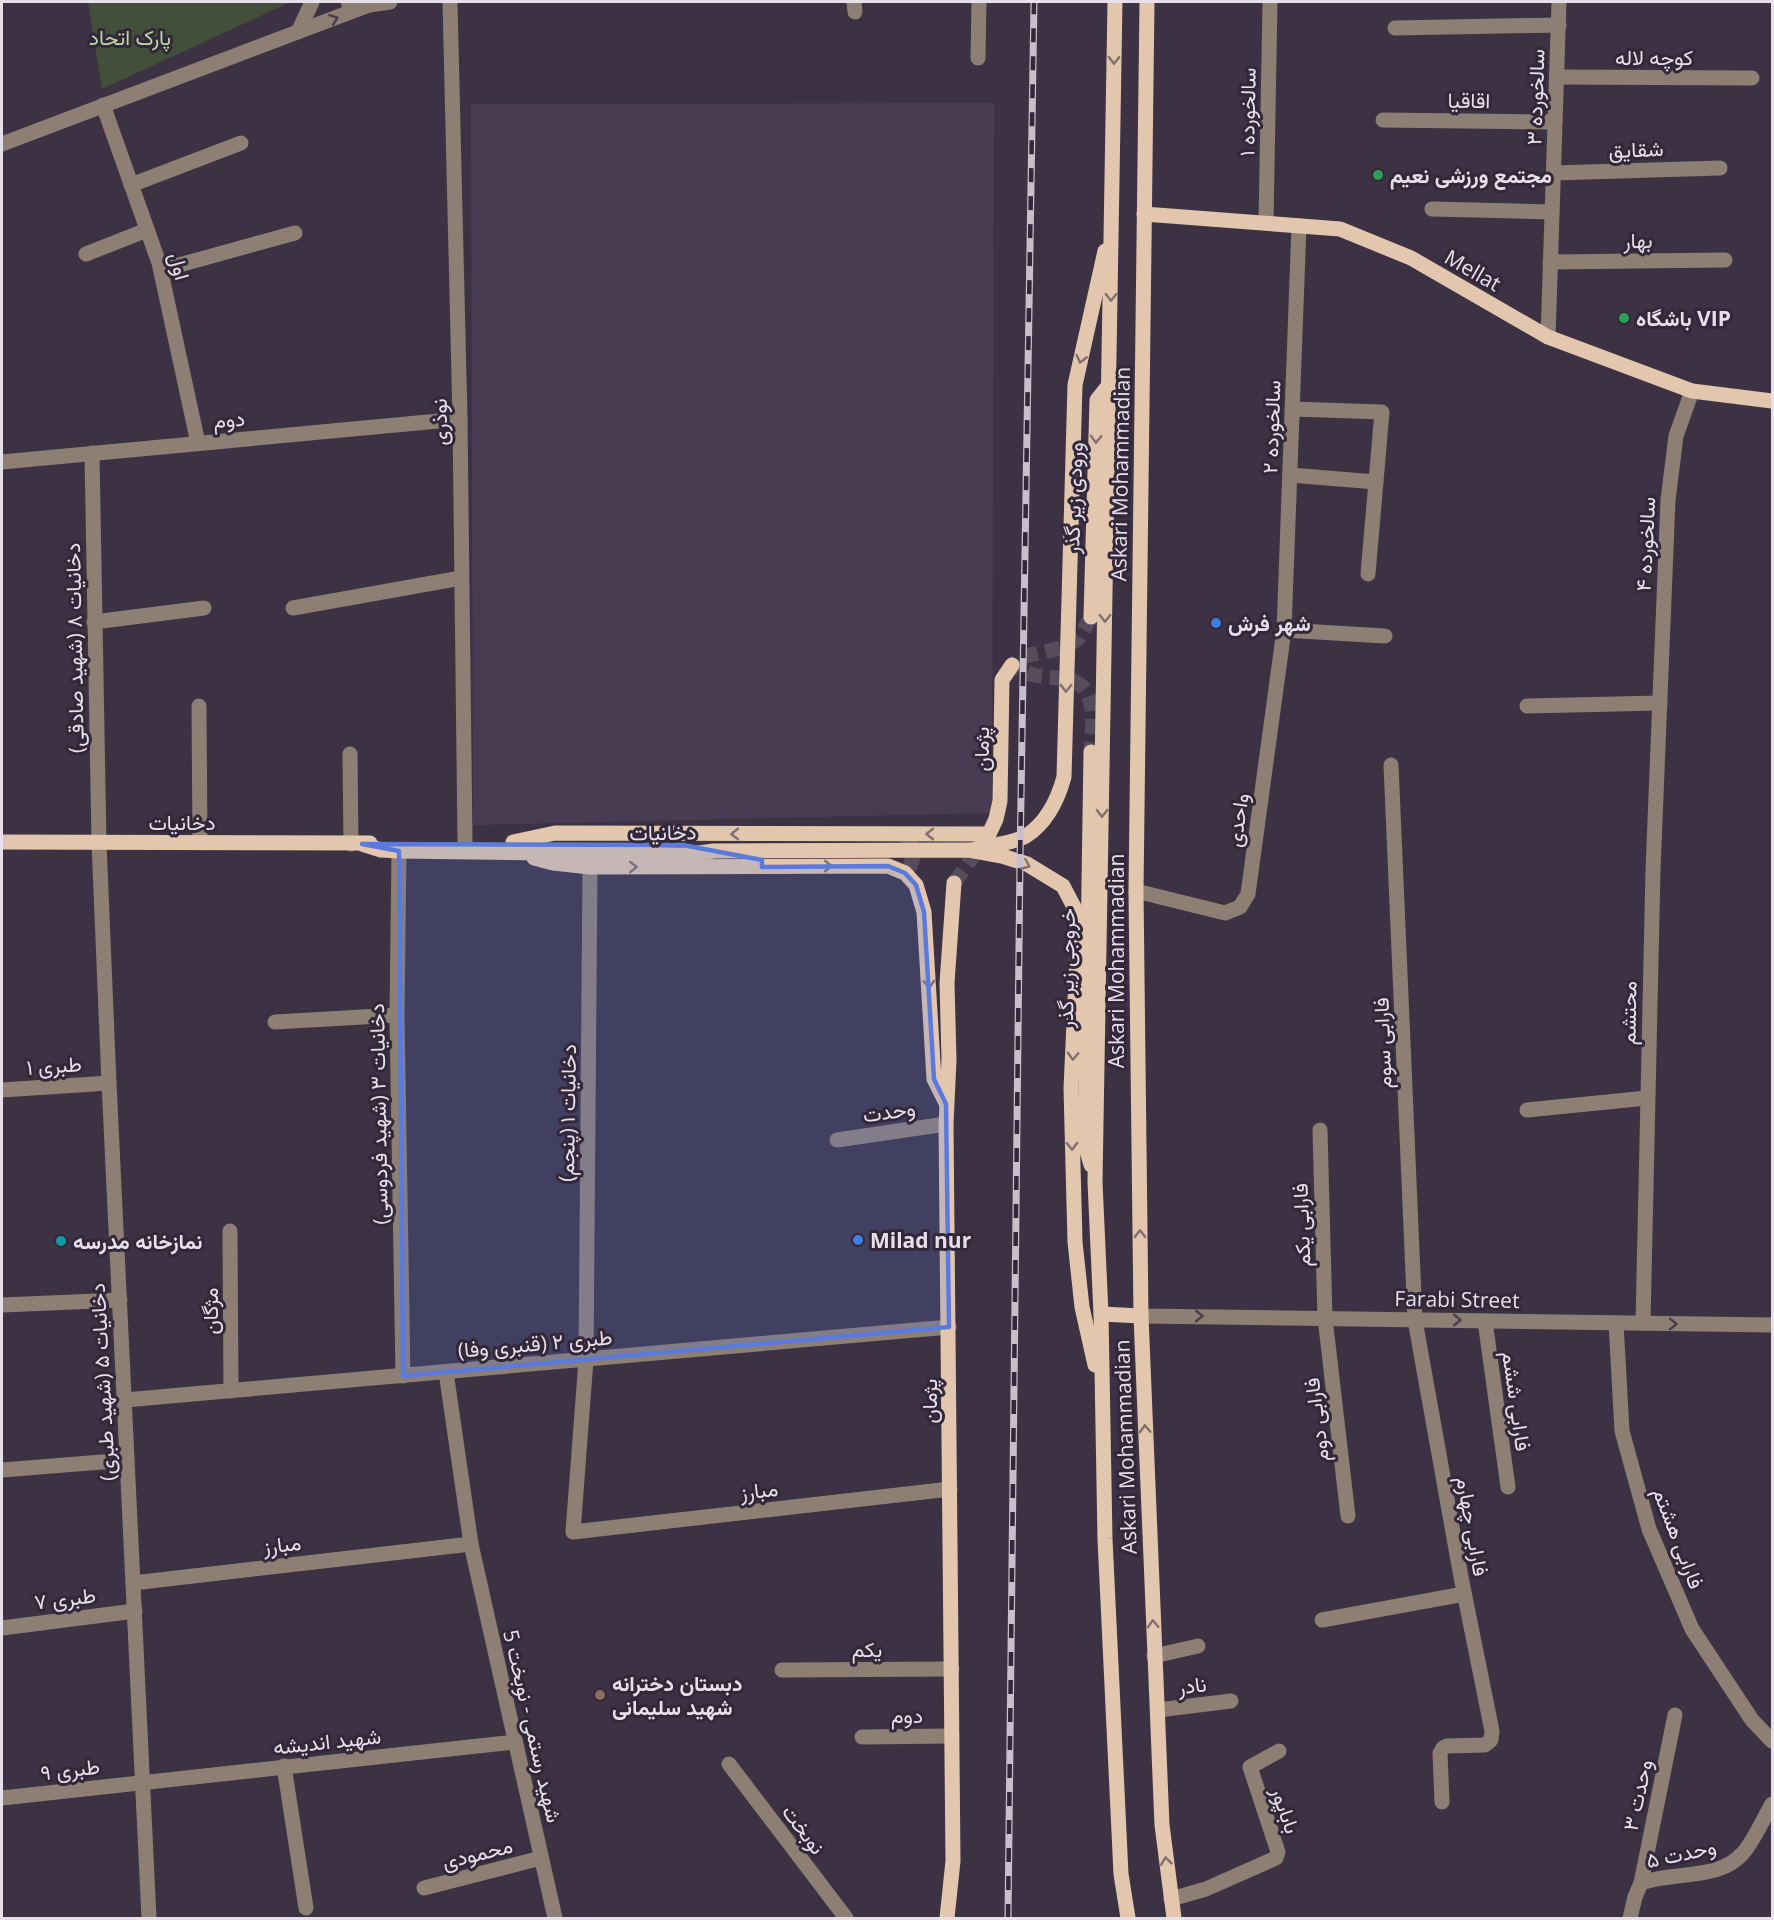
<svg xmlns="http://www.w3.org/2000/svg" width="1774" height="1920" font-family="'Open Sans',Vazirmatn,sans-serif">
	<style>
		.built { fill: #493b52 }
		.green { fill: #424f3b }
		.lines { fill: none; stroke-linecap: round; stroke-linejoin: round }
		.major-tunnel { stroke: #564c5c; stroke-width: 15; stroke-dasharray: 15 8; stroke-linecap: butt }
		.minor { stroke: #8d7f73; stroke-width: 15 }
		.major { stroke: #e2c7ae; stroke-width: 15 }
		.rail-casing { stroke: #c7bfcb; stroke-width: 7 }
		.rail { stroke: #332839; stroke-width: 4.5; stroke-dasharray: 14; stroke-linecap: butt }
		.oneway { stroke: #4a3e48 }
		.oneway2 { stroke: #82706e }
		.marked { fill: #5a7ade; fill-opacity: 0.2; stroke: #5a7ade; stroke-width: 4.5; stroke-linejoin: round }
		.leisure-dot { fill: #2e9e5b; stroke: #332839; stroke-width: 2 }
		.shop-dot { fill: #3f7fe0; stroke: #332839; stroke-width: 2 }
		.culture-dot { fill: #0f9aa8; stroke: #332839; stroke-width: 2 }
		.education-dot { fill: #8d6e63; stroke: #332839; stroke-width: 2 }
		.labels { text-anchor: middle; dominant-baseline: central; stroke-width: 6; stroke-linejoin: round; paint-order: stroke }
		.park-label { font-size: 21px; fill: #b8dba4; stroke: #332839 }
		.street-label { font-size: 21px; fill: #e7e0eb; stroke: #332839 }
		.poi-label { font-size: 21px; font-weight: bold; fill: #e7e0eb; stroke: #332839; text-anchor: start }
	</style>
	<rect width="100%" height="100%" fill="#3d3243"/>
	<!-- built -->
	<polygon class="built" points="994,103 992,813 473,825 471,104"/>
	<!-- green -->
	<polygon class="green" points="88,2 291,2 102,89"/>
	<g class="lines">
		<!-- major-tunnel -->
		<g class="major-tunnel">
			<path d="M1091,617L1079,638L1066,647L1025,656L1012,665C1019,669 1026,673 1034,675C1058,680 1084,673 1091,704C1095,719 1091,737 1091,752"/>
			<path d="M904,834C916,846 916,860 905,873"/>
			<polyline points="954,883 983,842"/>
		</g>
		<!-- minor -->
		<g class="minor">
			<polyline points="348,2 369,5 390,2"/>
			<polyline points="450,2 460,419 465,841"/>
			<polyline points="854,2 855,12"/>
			<polyline points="1395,28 1559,25"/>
			<polyline points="298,32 312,2"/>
			<polyline points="978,58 979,2"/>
			<polyline points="1557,77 1752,78"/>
			<polyline points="103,105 159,263 198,443"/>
			<polyline points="1383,120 1555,122"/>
			<polyline points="2,144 369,5"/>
			<polyline points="1553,173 1720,168"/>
			<polyline points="131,185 241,143"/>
			<polyline points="1432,209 1552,212"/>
			<polyline points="1266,223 1270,2"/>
			<polyline points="86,254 147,230"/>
			<polyline points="1550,262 1725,260"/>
			<polyline points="161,270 295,233"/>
			<polyline points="1548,337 1559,2"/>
			<polyline points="1292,409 1382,412 1368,574"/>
			<polyline points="92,453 99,843 109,1083 149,1918"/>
			<polyline points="2,462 460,419"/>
			<polyline points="1290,475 1376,482"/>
			<polyline points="293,608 461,578"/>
			<polyline points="94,622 204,608"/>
			<polyline points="1284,630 1385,636"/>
			<polyline points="199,706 200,843"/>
			<polyline points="1527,706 1660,703"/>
			<polyline points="350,754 351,844"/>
			<polyline points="1391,765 1415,1320 1461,1577 1492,1731 1491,1740 1485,1745 1447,1746 1443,1748 1440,1753 1442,1802"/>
			<polyline points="399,851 397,1015 403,1376"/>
			<polyline points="590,867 586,1360 573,1532 950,1489"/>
			<polyline points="1136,891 1225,913 1240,907 1248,894 1284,630 1299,226"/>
			<polyline points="275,1022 397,1015"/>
			<polyline points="2,1090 109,1083"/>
			<polyline points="1527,1110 1647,1098"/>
			<polyline points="1320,1130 1325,1318 1348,1516"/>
			<polyline points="837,1140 946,1124"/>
			<polyline points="230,1231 231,1391"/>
			<polyline points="2,1305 120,1300"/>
			<polyline points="1141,1316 1772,1325"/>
			<polyline points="1485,1321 1508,1487"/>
			<polyline points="1616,1323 1622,1431 1649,1529 1692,1629 1752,1720 1772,1741"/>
			<polyline points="1643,1323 1653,870 1668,500 1676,436 1692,391"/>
			<polyline points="446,1372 471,1544 555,1918"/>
			<polyline points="125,1400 949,1327"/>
			<polyline points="2,1470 127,1460"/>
			<polyline points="133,1583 471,1544"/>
			<polyline points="1322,1620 1464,1594"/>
			<polyline points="2,1628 135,1611"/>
			<polyline points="1154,1656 1198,1646"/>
			<polyline points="782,1670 952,1669"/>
			<polyline points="1158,1710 1231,1701"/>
			<polyline points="862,1737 952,1736"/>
			<polyline points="729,1764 846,1918"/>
			<polyline points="284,1766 306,1908"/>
			<polyline points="2,1798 515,1742"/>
			<polyline points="1641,1883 1675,1715"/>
			<polyline points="424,1888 541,1858"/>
			<polyline points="1171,1899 1206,1889 1276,1858 1278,1852 1250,1767 1279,1751"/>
			<path d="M1630,1918L1635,1897L1641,1883C1673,1871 1719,1881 1743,1853C1755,1839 1763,1819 1772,1804"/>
		</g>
		<!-- major -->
		<g class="major">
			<polyline points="1115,2 1095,1182 1101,1314 1105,1539 1121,1874 1128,1918"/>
			<polyline points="1147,2 1136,891 1141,1316 1162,1825 1174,1918"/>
			<polyline points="1144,214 1340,229 1411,258 1548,337 1692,391 1772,401"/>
			<polyline points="1091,617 1097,400 1109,385"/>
			<polyline points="2,842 370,843"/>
			<polyline points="513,842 555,833 989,834 996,819 1000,801 1002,680 1012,665"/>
			<polyline points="362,844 381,850 399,851 683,855 714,851 969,850 1002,856 1027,864 1063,886 1074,907 1078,936 1071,1088 1075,1242 1082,1307 1095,1365"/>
			<path d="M975,849C988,846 1015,843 1026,836C1046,823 1058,799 1064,777L1075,385L1105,251"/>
			<polyline points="534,858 553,863 590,867 888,866 905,873 916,885 924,912 934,1079 946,1103"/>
			<polyline points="1091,1165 1085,1144 1091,752"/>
			<polyline points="1101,1314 1141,1316"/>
			<polyline points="947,1918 953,1861 946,1124 949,1060 947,983 954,883"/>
		</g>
		<defs>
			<polyline id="rail" points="1008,1918 1020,859 1034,2"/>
		</defs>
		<!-- rail casing -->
		<use href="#rail" class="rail-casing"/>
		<!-- rail -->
		<use href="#rail" class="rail"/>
	</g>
	<!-- one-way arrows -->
	<defs><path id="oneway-chevron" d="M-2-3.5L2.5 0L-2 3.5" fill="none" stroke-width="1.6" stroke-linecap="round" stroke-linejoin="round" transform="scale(1.5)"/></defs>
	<g class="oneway">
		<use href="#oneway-chevron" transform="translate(334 19) rotate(-20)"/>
		<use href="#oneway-chevron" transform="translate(1199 1316) rotate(1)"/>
		<use href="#oneway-chevron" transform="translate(1457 1320) rotate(1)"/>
		<use href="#oneway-chevron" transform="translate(1673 1324) rotate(1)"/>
	</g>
	<g class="oneway2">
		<use href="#oneway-chevron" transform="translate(1114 60) rotate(91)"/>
		<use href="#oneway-chevron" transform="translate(1111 297) rotate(91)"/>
		<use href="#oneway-chevron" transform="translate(1081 359) rotate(103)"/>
		<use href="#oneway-chevron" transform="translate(1096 439) rotate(92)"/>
		<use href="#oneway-chevron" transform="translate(1105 618) rotate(91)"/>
		<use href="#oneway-chevron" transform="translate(1066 688) rotate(91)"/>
		<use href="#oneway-chevron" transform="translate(1102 813) rotate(91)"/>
		<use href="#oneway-chevron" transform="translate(735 834) rotate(-180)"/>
		<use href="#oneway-chevron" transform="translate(930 834) rotate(180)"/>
		<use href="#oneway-chevron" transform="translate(1026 865) rotate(23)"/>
		<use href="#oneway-chevron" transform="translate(828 866)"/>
		<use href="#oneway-chevron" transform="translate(633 867)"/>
		<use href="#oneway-chevron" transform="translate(929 984) rotate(87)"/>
		<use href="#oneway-chevron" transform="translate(1073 1056) rotate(93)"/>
		<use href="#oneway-chevron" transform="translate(1072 1146) rotate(89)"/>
		<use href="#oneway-chevron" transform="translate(1140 1234) rotate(-91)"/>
		<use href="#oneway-chevron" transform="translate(1145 1429) rotate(-92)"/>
		<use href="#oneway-chevron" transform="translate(1153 1624) rotate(-92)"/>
		<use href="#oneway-chevron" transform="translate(1166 1861) rotate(-97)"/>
	</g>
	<!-- marked area -->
	<path class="marked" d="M362,844L683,845L762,860V867L888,866L905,873L916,885L924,912L934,1079L946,1104L949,1327L403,1376L399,851Z"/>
	<!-- markers -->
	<g class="leisure-dot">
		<circle cx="1378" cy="175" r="6"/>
		<circle cx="1624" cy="318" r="6"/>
	</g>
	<g class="shop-dot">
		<circle cx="1216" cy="623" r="6"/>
		<circle cx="858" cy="1240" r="6"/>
	</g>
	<circle class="culture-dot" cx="61" cy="1241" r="6"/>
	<circle class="education-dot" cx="600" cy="1695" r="6"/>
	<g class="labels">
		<!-- park labels -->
		<g class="park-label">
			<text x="130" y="37">پارک اتحاد</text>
		</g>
		<!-- street labels -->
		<g class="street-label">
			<text x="1654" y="57">کوچه لاله</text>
			<text transform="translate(1535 97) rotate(-88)">سالخورده ۳</text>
			<text transform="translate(1469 100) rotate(1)">اقاقیا</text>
			<text transform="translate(1247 112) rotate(-89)">سالخورده ۱</text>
			<text transform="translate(1636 149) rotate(-2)">شقایق</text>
			<text transform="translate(1638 240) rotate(-1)">بهار</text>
			<text transform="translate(180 266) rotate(75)">اول</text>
			<text transform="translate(1473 270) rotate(30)">Mellat</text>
			<text transform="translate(229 419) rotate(-5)">دوم</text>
			<text transform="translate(439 422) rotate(-91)">نوذری</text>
			<text transform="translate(1271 427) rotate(-88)">سالخورده ۲</text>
			<text transform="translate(1120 474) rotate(-89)">Askari Mohammadian</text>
			<text transform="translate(1073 498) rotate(-88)">ورودی زیر گذر</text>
			<text transform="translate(1645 544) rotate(-87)">سالخورده ۴</text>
			<text transform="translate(74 648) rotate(-91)">دخانیات ۸ (شهید صادقی)</text>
			<text transform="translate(981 749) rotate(-90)">پژمان</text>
			<text transform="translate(1237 820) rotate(-82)">واحدی</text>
			<text x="182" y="822">دخانیات</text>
			<text transform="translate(663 832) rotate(-1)">دخانیات</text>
			<text transform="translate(1116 961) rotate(-90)">Askari Mohammadian</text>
			<text transform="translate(1066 968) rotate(-89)">خروجی زیر گذر</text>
			<text transform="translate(1628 1013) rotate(-89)">محتشم</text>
			<text transform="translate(1382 1043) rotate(-92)">فارابی سوم</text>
			<text transform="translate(54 1065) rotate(-4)">طبری ۱</text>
			<text transform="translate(889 1111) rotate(-8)">وحدت</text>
			<text transform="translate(567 1113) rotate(-89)">دخانیات ۱ (پنجم)</text>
			<text transform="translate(378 1114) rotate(-91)">دخانیات ۳ (شهید فردوسی)</text>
			<text transform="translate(1301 1225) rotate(-92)">فارابی یکم</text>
			<text transform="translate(1457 1299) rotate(1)">Farabi Street</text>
			<text transform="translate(210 1311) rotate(-90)">مژگان</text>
			<text transform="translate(535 1343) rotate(-5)">طبری ۲ (قنبری وفا)</text>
			<text transform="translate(102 1382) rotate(-93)">دخانیات ۵ (شهید طبری)</text>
			<text transform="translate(929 1401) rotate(-90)">پژمان</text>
			<text transform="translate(1517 1401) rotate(82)">فارابی ششم</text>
			<text transform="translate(1316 1420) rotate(-97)">فارابی دوم</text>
			<text transform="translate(1125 1447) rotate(-92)">Askari Mohammadian</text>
			<text transform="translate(759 1490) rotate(-7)">مبارز</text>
			<text transform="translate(1473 1526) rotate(80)">فارابی چهارم</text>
			<text transform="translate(1679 1538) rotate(69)">فارابی هشتم</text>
			<text transform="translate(282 1544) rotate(-7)">مبارز</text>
			<text transform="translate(65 1598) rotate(-7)">طبری ۷</text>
			<text x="867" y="1649">یکم</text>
			<text transform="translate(1192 1685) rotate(-7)">نادر</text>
			<text x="907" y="1715">دوم</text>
			<text transform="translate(533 1726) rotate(77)">شهید رستمی - نوبخت 5</text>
			<text transform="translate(327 1741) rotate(-6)">شهید اندیشه</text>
			<text transform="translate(70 1769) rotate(-7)">طبری ۹</text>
			<text transform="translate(1637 1795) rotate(-78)">وحدت ۳</text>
			<text transform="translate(1286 1810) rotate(71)">باباپور</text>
			<text transform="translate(804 1829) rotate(53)">نوبخت</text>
			<text transform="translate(477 1853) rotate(-14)">محمودی</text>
			<text transform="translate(1681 1853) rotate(-12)">وحدت ۵</text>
		</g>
		<!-- poi labels -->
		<g class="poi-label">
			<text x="1390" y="175">مجتمع ورزشی نعیم</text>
			<text x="1636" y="318">باشگاه VIP</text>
			<text x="1228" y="623">شهر فرش</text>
			<text x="870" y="1240">Milad nur</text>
			<text x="73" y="1241">نمازخانه مدرسه</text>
			<text x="612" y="1683">دبستان دخترانه<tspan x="612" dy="24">شهید سلیمانی</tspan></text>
		</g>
	</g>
	<!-- border -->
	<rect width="1774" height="1920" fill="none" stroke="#e7e0eb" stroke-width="6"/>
</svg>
